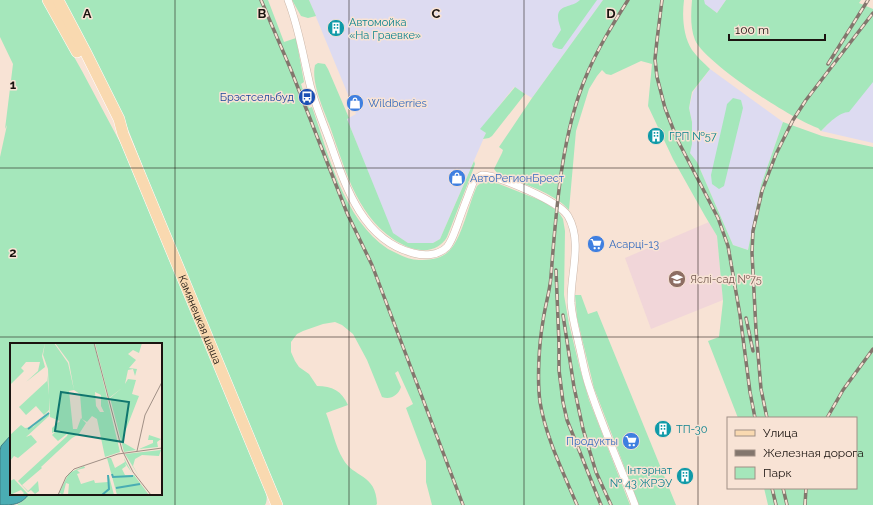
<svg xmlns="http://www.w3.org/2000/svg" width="873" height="505" font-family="Raleway,sans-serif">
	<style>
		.industrial { fill: #dddbf1 }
		.education { fill: #f1d6d9 }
		.green { fill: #a5e7bb }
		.water { fill: #4aadb3; stroke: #3c7f82 }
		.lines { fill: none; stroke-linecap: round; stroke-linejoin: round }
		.street-casing { stroke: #ccb8aa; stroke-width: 8 }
		.primary-casing { stroke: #fff; stroke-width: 12 }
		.street { stroke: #fff; stroke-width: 7 }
		.primary { stroke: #f9d9b0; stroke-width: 11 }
		.rail-casing { stroke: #83766d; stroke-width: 3.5 }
		.rail { stroke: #f8e3d5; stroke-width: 2; stroke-dasharray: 6; stroke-linecap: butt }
		.grid { fill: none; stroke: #1b1410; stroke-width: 1; stroke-opacity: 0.55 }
		.labels { text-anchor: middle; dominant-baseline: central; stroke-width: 3; stroke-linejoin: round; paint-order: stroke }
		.culture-label { font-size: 11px; fill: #0d838f; stroke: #f8e3d5; text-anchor: start }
		.transit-label { font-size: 11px; fill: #164399; stroke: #f8e3d5; text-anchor: end }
		.shop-label { font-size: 11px; fill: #366cbe; stroke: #f8e3d5; text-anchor: start }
		.education-label { font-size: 11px; fill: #785e54; stroke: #f8e3d5; text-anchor: start }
		.street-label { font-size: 11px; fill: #1b1410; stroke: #f8e3d5 }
		.inset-river { fill: none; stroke: #4aadb3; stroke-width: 2 }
		.inset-road { fill: none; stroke: #a09086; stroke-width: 1 }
		.view { fill: #0f766e; fill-opacity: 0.15; stroke: #0f766e; stroke-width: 2 }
		.inset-edge { fill: none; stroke: #1b1410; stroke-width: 2 }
		.grid-label { font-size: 13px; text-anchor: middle; font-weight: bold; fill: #1b1410; stroke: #f8e3d5; stroke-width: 3; stroke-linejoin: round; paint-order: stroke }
	</style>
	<rect width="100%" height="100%" fill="#f8e3d5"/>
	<!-- industrial -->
	<g class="industrial">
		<polygon points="309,0 603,0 532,98 514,87 481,129 486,133 440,239 433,243 408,243 392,233 347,119 356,114"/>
		<polygon points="704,0 726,0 717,13 704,4"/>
		<polygon points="710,69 783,122 761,185 748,250 733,245 697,162 690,153 692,122 689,108 693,92"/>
		<polygon points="873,77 873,143 821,131"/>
	</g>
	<!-- education -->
	<polygon class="education" points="709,222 717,236 723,300 651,329 625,258"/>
	<!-- green -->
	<g class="green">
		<path d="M0,0H42L82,71L122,146L256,467C260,478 271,494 265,505H17L24,500L29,494H161V344H11V435L1,446L0,451V157L7,125L5,129L13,64L0,37Z"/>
		<path d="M63,0H268L284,42L296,38L304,82L301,84L309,108L312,107C329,155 343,219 388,249C398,254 408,260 419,260C430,260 442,259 450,250C462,238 469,203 477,186L482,182H494L542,201L558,211L563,219L565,231L564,295L569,324L580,369L589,400L630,505H432L426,482V461L406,408L413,404L398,371L395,373L401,387C398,396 390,400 382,397L367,360L353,334L342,325L335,322L323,324L303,331L297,334L291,342V352L295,361L299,367L309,374L317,386C332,386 342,391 348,405L326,413C332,428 335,446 343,459C353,478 376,473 377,504L376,505H283L164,221L126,124Z"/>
		<polygon points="292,0 309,0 316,16 308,18 301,16"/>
		<path d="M580,0H597L562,49H559L553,47L552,44L561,30C560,26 558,21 558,17C558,4 572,8 580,0Z"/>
		<path d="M603,0H684C682,16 683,36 692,50C697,57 704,63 710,69L692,92L689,108L692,122V144L690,153L697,162L733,245L748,250L761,185L783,122L822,136L873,147V505H768L764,488H856V418H738L708,341L719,337L723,301L717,236L705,216L673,159L648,106L652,64L641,61L611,75L606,74L602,70L597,76L589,89L576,131L569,210C555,193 519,182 498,174L494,169L502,153L503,150L499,147L532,98Z"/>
		<path d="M692,0H704L705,4L717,13L726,0H861L859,3L873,9V82L849,112C839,112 828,124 821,131L818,128C793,120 705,63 695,40C690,27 691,13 692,0Z"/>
		<path d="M318,63L325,64L328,69L349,118L347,119L393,233L408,243H433L440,239L474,161L475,164L473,170L447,237C442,246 432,251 421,250C411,249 402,245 393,239C355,213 344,165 329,124C323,108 311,82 315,65Z"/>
		<polygon points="515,87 525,94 492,136 489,138 483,139 486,133 480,129"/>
		<polygon points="733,98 741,100 743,108 724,186 719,189 712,184 711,175 726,109 727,104"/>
		<polygon points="575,295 581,295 588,314 597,311 676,505 639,505 594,388 577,318"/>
	</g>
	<!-- water -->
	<path class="water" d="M11,435V494H29C21,505 13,505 0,505V451L1,446Z"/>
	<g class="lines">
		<defs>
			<path id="street" d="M288,0C299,28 303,56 310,85C315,104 323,123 330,142C345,185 362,240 413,253C424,256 438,256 447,247C452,241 455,231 458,223C463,208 469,194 474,180L482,175C498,175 560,202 568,216C583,242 570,275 571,303C572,317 576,331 579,345C582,357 584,370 588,383C601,424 620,465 635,505"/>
			<g id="primary">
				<polyline points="48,0 77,52"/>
				<path id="s1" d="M58,0L85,51L119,119L123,134L277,505"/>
			</g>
		</defs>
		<!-- street casing -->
		<use href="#street" class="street-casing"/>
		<!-- primary casing -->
		<use href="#primary" class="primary-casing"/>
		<!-- street -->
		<use href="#street" class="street"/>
		<!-- primary -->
		<use href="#primary" class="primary"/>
		<defs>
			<g id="rail">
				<polyline points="261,0 291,70 347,213 372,265 463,505"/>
				<polyline points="662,0 657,40 655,59 657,77 665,108 677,139 718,218 728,246 740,315 750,392 755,418"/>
				<polyline points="828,64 868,0"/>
				<polyline points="556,270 559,344 559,370 563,402 567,420 601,505"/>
				<polyline points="563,315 574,387 583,429 596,472 611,505"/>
				<polyline points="746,318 753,351"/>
				<polyline points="767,418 761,389 756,330 752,253 753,231 762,191 776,154 793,120 806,100 873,13"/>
				<polyline points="827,418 843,390 873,349"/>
				<polyline points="772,488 776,505"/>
				<polyline points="783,488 787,505"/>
				<path d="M577,505C563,472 546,438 540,402C537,379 539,344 543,321C545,306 550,291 551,276C556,212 561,134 587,74C598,48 613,24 628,0"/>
				<polyline points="805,505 806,488"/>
			</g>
		</defs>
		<!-- rail casing -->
		<use href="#rail" class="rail-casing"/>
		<!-- rail -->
		<use href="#rail" class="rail"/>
	</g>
	<!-- grid -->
	<path class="grid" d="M175,0V505M349,0V505M524,0V505M698,0V505M0,168H873M0,337H873"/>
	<!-- icons -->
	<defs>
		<symbol id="building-disc" viewBox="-11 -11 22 22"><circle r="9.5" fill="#0f9aa8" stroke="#f8e3d5"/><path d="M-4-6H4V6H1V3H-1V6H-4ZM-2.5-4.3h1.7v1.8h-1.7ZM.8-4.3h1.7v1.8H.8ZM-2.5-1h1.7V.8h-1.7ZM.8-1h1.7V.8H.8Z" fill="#fff"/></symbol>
		<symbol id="bus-disc" viewBox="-11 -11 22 22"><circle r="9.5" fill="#1a4fb4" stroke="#f8e3d5"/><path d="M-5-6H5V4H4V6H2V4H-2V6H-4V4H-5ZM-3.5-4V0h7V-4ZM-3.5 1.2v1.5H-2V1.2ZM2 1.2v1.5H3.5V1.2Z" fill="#fff"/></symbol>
		<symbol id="shop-disc" viewBox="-11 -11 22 22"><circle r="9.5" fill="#3f7fe0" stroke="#f8e3d5"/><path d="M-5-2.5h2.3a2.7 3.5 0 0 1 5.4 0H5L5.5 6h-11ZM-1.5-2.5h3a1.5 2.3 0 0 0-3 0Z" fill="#fff"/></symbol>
		<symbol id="supermarket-disc" viewBox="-11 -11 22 22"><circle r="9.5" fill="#3f7fe0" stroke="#f8e3d5"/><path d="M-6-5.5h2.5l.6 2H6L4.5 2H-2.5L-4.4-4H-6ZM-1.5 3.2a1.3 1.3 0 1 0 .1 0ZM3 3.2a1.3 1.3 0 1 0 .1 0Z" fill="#fff"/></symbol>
		<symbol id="school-disc" viewBox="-11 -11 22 22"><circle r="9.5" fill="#8d6e63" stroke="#f8e3d5"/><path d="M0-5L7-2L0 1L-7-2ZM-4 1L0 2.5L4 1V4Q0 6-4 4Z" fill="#fff"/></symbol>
	</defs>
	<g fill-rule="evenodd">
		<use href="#building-disc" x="326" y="18" width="20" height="20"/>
		<use href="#bus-disc" x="297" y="87" width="20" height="20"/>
		<use href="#shop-disc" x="345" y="93" width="20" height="20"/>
		<use href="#building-disc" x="646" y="126" width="20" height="20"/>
		<use href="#shop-disc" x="447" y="168" width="20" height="20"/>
		<use href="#supermarket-disc" x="586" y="234" width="20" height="20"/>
		<use href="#school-disc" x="667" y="269" width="20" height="20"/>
		<use href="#building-disc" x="653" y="419" width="20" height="20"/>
		<use href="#supermarket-disc" x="621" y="431" width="20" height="20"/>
		<use href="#building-disc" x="675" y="466" width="20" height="20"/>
	</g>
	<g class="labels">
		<!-- culture labels -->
		<g class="culture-label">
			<text x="349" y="22">Автомойка<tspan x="349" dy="13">«На Граевке»</tspan></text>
			<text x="669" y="136">ГРП №57</text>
			<text x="676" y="429">ТП-30</text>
			<text x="672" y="470" text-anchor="end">Інтэрнат<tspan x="672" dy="13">№ 43 ЖРЭУ</tspan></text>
		</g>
		<!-- transit labels -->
		<g class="transit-label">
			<text x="294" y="97">Брэстсельбуд</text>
		</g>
		<!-- shop labels -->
		<g class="shop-label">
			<text x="368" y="103">Wildberries</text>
			<text x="470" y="178">АвтоРегионБрест</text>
			<text x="609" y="244">Асарці-13</text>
			<text x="618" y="441" text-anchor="end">Продукты</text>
		</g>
		<!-- education labels -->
		<g class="education-label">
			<text x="690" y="279">Яслі-сад №75</text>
		</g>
		<!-- street labels -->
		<g class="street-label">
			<text stroke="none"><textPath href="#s1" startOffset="350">Камянецкая шаша</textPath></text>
		</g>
	</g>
	<!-- overview -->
	<g transform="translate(10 343)">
		<rect width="152" height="152" fill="#f8e3d5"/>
		<path d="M0,0H35L32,13L35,24L16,39L28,28L30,19H16L11,25L14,28L0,42ZM35,0H44L58,20L64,47L59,48L63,86H67L71,75L76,80L69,91L62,95L31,124L32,125L12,142L18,148L28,138L29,148L25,151L21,147L18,149L8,138L57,93L58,90L48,98L42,92L46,88L42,90V85L50,78L40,74L39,54V67L34,72L26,63L16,72L9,64L37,38V32L39,52L38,26L33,12ZM45,0H84L110,109L95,114L87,76L82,73L77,79L72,76L70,51L64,47L59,19ZM85,49L91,52V63L94,69H90L86,63ZM85,0H132L129,10L123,7L118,11L126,17L119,25L127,26L125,33L123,26L118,27L115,41L118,36L126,37L122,51L129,53L113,94L114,100L126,107L114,109L100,55L112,45L99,55ZM39,69V73L16,94L21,92L27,99L8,115L4,113L0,118V92L11,82L15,85L23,84ZM139,92L151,96L147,99L148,104L129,106L143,100V97H138ZM151,107L149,113L132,112L125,116L123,123L130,135L115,111ZM97,115H101L105,125L115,119L114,115L122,130L115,120L116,123L112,126L115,132H124L139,152H107ZM74,123L75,125L67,127L70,130L67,131L71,141L84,137L85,140L98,139L99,133L104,152H58L59,141L56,140L53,152L50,150L48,152L59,130ZM4,136L17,150L19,152H12L14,150L11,147L0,152V138Z" fill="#a5e7bb" fill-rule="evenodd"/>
		<path class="inset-river" d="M18,86L39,70M102,131L103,134L123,133M106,145L130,141M92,152L99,146L98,132"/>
		<path class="inset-road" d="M84,0L112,107L123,129L141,152M127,108L135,72L152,39M48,152L56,134L64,126L108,111L152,105"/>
		<path class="view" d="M51,49L119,59L113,99L45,88Z"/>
		<rect width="152" height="152" class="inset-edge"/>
	</g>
	<g class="grid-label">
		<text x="87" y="18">A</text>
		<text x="262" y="18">B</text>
		<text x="436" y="18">C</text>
		<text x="611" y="18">D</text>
		<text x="13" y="89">1</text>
		<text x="13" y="257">2</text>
	</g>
	<!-- legend -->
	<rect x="727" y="417" width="130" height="72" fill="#f8e3d5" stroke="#a09086"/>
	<rect x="735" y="430" width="20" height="6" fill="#f9d9b0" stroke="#a09086"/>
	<text x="763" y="437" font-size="12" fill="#1b1410">Улица</text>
	<rect x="735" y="450" width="20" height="6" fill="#83766d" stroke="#a09086"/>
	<text x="763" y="457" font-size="12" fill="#1b1410">Железная дорога</text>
	<rect x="735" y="467" width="20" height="12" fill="#a5e7bb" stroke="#a09086"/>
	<text x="763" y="477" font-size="12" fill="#1b1410">Парк</text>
	<!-- scale -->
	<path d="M729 34v6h96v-6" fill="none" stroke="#1b1410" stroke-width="2"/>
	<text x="735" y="34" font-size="12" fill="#1b1410" stroke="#f8e3d5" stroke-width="3" paint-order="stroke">100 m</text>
</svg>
